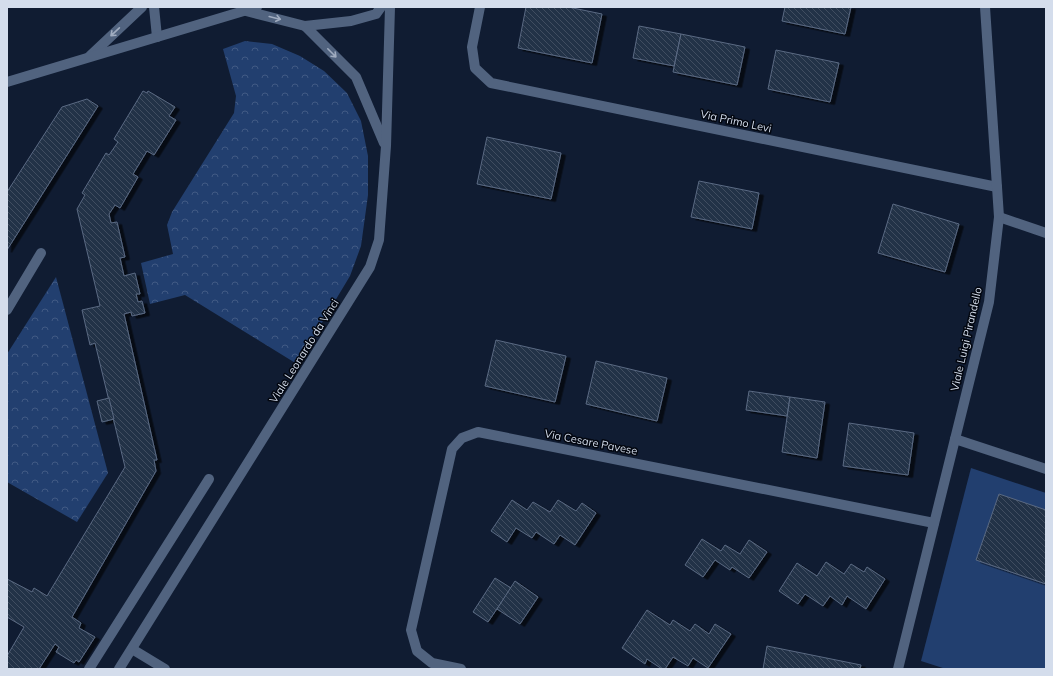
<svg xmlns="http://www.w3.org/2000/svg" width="1053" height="676" font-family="Mulish,sans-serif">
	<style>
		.park { fill: url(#park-crowns) }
		.pitch { fill: #223f6f }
		.building { fill: url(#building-back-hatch); stroke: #5a6a83; filter: url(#shadow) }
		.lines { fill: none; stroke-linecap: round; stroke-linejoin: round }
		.minor { stroke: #51637f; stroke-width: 10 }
		.oneway { stroke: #a0acc0 }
		.labels { text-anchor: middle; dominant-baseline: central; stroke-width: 3; stroke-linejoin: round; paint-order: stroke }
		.street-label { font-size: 11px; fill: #d4ddec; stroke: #030710 }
	</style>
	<defs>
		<pattern id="park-crowns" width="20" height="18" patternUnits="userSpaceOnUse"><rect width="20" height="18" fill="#223f6f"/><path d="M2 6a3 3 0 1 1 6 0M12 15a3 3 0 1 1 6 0" fill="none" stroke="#415a84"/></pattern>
		<pattern id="building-back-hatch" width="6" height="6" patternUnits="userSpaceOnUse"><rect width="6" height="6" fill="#223046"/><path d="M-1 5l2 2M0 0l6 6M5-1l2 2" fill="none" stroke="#414e61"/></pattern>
		<filter id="shadow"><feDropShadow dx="4.5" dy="2.5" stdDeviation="0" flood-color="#0009"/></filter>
	</defs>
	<rect width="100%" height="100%" fill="#101c32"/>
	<!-- park -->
	<g class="park">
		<polygon points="245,41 272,44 300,56 324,71 347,93 361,121 368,156 368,195 361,246 350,276 297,364 185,295 150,304 141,263 173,254 167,225 172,212 234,113 236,96 223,49"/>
		<polygon points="56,277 108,473 77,522 7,482 7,354"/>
	</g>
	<!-- pitch -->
	<polygon class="pitch" points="971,468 1046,493 1046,669 946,669 921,661"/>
	<!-- building -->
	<g class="building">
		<polygon points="526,7 568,7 602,14 592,63 518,48"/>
		<polygon points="785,7 851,7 845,34 782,21"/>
		<polygon points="639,26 681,34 674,66 633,58"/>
		<polygon points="681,34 745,47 737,85 673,72"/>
		<polygon points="776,50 839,63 830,102 768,89"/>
		<polygon points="143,91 147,93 148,91 175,107 169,116 176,120 154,155 147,151 133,174 138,177 120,208 115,205 109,214 111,223 117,222 125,257 120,258 124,276 135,273 140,294 136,294 138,302 142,301 145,313 132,316 131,312 124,314 157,460 154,460 156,471 72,617 81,623 79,628 95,637 79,662 76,660 74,663 56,652 59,647 55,644 39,669 7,669 7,656 24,627 7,617 7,579 32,592 34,588 47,596 125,467 95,343 90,345 82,310 100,306 77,209 85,195 82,193 106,153 109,155 118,142 114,139"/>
		<polygon points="87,99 98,106 7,250 7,192 62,107"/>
		<polygon points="487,137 561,153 551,199 477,184"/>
		<polygon points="699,181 759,193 752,229 691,217"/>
		<polygon points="893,204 959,224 945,272 878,253"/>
		<polygon points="496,340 566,356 555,402 485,386"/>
		<polygon points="596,361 667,378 657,421 586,404"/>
		<polygon points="749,391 790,397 787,416 746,410"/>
		<polygon points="790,397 825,402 817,458 782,452"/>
		<polygon points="109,398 114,419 102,422 97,401"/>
		<polygon points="849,423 914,433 908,475 843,466"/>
		<polygon points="999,494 1046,510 1046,584 976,560"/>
		<polygon points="512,500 527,510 533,502 550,512 558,500 576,511 582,503 596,513 575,545 560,535 554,544 536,532 532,538 516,528 507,542 491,531"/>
		<polygon points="702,539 721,551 725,545 740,554 749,540 767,552 749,578 732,567 730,570 715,560 703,577 685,565"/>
		<polygon points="826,562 844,574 851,564 864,572 867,567 885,579 866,609 847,596 842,605 830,596 823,606 805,594 798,604 779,591 797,563 817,576"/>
		<polygon points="495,578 511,588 488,622 473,612"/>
		<polygon points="515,581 538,597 520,624 497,609"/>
		<polygon points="647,610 670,625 673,620 690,631 695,624 709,634 715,624 731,634 708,668 693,658 688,666 673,657 665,669 662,669 647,659 645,664 622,648"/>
		<polygon points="767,646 861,665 860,669 763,669"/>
	</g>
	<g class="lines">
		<!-- minor -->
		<g class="minor">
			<polyline points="154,7 157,37"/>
			<polyline points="480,7 472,47 475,68 491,83 997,187"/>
			<polyline points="246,11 305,26 351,21 376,14 381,7"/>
			<polyline points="305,26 356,77 384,143"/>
			<polyline points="90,56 142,7"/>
			<polyline points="7,82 257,7"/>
			<polyline points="999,217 1046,233"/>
			<polyline points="7,310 41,253"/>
			<polyline points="955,439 1046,469"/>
			<polyline points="132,649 165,669"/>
			<polyline points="89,669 209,479"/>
			<polyline points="119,669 370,267 379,240 386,146 390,7"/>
			<polyline points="461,669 432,663 417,651 411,630 452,449 462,438 478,432 934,523"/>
			<polyline points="898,669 989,302 999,217 985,7"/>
		</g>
	</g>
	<!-- one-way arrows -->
	<defs><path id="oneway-shaft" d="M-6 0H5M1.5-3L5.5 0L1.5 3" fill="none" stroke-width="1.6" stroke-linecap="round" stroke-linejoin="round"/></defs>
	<g class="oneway">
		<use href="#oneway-shaft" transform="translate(275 18) rotate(14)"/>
		<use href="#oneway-shaft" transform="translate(115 32) rotate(137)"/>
		<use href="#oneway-shaft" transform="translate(332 53) rotate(45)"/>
	</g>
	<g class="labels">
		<!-- street labels -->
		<g class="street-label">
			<text transform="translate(736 121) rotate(12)">Via Primo Levi</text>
			<text transform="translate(966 339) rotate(-77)">Viale Luigi Pirandello</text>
			<text transform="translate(304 351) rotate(-58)">Viale Leonardo da Vinci</text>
			<text transform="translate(591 442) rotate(11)">Via Cesare Pavese</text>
		</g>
	</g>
	<!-- border -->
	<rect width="1053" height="676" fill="none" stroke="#d4ddec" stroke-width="16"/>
</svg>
